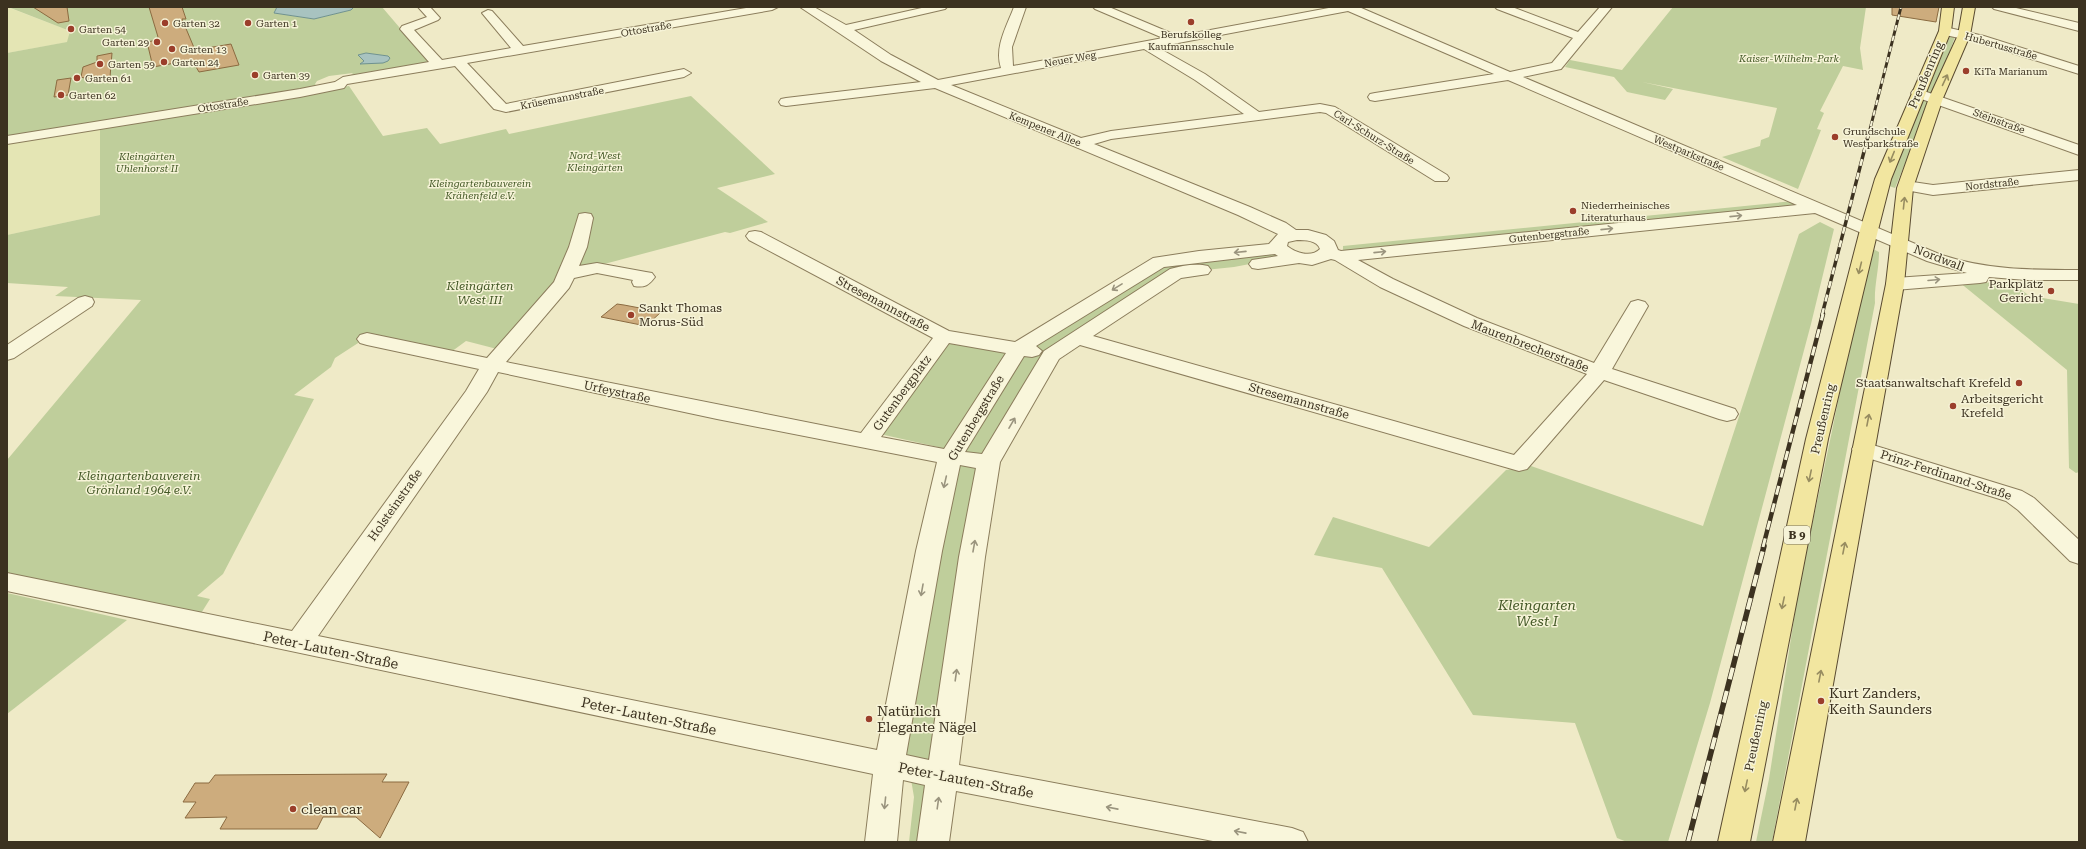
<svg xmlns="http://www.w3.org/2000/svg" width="2086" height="849" font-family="'Roboto Serif',serif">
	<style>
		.farmland { fill: #e4e5b4 }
		.green { fill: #bfce9b; fill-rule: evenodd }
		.water { fill: #a8c3c0; stroke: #6f928f }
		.building { fill: #cdac7d; stroke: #8b6b41 }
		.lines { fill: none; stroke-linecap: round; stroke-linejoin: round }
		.minor-casing { stroke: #8b7d5c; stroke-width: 2 }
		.major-casing { stroke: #594a30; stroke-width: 2 }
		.minor { fill: #f9f6db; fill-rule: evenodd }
		.major { fill: #f2e6a0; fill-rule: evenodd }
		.rail-far3-casing { stroke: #3c3220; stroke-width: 3 }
		.rail-far2-casing { stroke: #3c3220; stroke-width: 3.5 }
		.rail-far1-casing { stroke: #3c3220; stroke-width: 4.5 }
		.rail-casing { stroke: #3c3220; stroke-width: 5.5 }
		.rail-far3 { stroke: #f6f3d7; stroke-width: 2; stroke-dasharray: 5.5; stroke-linecap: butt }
		.rail-far2 { stroke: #f6f3d7; stroke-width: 2.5; stroke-dasharray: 7; stroke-linecap: butt }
		.rail-far1 { stroke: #f6f3d7; stroke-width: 3; stroke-dasharray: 9; stroke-linecap: butt }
		.rail { stroke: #f6f3d7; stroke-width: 4; stroke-dasharray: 12; stroke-linecap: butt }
		.oneway { stroke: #978c60 }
		.oneway2 { stroke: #9a947e }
		.poi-dot { fill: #9b3e2b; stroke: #f6f3d7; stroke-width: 1.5 }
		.labels { text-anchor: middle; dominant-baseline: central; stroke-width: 3; stroke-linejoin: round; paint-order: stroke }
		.far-poi-label { font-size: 10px; fill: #3c3220; stroke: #f6f3d7; text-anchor: start }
		.far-street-label { font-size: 10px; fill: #3c3220; stroke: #f6f3d7 }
		.far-park-label { font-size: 10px; font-style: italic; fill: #435826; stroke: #f6f3d7 }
		.shield { fill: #f6f3d7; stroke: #746c57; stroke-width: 1 }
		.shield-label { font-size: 11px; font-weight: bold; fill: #3c3220 }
		.street-label { font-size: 12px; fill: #3c3220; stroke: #f6f3d7 }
		.poi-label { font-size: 12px; fill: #3c3220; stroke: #f6f3d7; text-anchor: end }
		.park-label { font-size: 12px; font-style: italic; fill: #435826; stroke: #f6f3d7 }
		.near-park-label { font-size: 14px; font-style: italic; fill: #435826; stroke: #f6f3d7 }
		.near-street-label { font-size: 14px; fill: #3c3220; stroke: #f6f3d7 }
		.near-poi-label { font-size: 14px; fill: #3c3220; stroke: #f6f3d7; text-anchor: start }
	</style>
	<rect width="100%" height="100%" fill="#efeac7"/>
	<!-- farmland -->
	<g class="farmland">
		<polygon points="7,7 70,31 68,42 7,53"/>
		<polygon points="100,127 100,215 7,235 7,142"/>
	</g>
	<!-- green -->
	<g class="green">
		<path d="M8,7H277L274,13L314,19L351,10L354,7H382L429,62L351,75L353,73L329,76L317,81L315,84L317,87L7,138V53L67,42L70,31ZM366,53L388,56L390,58L388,61L382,63H361L364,61L358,55Z"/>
		<polygon points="1673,7 1866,7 1860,48 1863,70 1843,66 1820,111 1824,113 1817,129 1821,130 1798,189 1722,157 1760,146 1761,140 1769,137 1777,108 1642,82 1673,89 1665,100 1627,92 1614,77 1565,67 1570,60 1622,70"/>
		<polygon points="1951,34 1956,34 1936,90 1932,94 1928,93 1928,89"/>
		<polygon points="349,86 383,136 427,128 440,144 506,129 509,134 691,96 775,174 717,188 768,222 730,233 725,232 608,263 562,273 553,286 497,349 466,341 451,352 372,334 335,358 331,367 294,395 314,399 223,574 197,596 210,599 200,615 7,574 7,460 141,300 55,296 68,287 7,283 7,235 100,215 100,127"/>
		<polygon points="1922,99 1930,100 1928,108 1895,188 1889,186 1904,141"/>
		<polygon points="1794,201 1807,207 1343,251 1343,246"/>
		<polygon points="1820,222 1834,229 1811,324 1710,703 1668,842 1627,842 1617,838 1575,723 1473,715 1382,568 1314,555 1333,517 1429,547 1506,470 1531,466 1703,526 1799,234"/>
		<path d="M1873,249L1879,252C1879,270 1874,286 1875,303L1772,842H1756L1769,779L1799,587L1832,431L1856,312Z"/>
		<polygon points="1275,252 1281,258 1234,267 1176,273 1051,359 985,461 922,842 909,842 914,797 906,750 934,555 959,462 938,447 880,434 947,338 1022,351 1161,264"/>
		<polygon points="1959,282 2011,283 2030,296 2079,304 2079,472 2076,473 2069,468 2067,370"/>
		<polygon points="7,593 127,620 7,714"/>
	</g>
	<!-- water -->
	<g class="water">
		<polygon points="277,7 354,7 351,10 314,19 274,13"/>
		<polygon points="366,53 388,56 390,58 388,61 383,63 360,64 364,61 358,55"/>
	</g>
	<!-- building -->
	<g class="building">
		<polygon points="33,7 67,7 69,21 58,23"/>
		<polygon points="149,7 182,7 186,19 182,19 195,50 231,44 239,65 199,72 192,60 153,67 147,42 157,40 158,37"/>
		<polygon points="1892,7 1939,7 1936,22 1892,15"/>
		<polygon points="112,53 110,77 91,80 81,77 83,67 97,62 97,56"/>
		<polygon points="71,78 68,95 54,97 57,80"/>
		<polygon points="617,304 624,305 661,312 646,326 601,317"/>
		<polygon points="387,774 382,782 409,782 380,838 356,817 323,817 317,829 220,829 227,817 185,818 196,802 183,802 195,783 209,783 215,775"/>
	</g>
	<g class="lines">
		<defs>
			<g id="minor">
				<polygon points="418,7 430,7 440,18 438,20 414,30 442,60 511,48 482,13 488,10 492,11 523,46 752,7 778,7 772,10 467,63 506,104 684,69 691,73 684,77 506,112 494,109 455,66 347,84 344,88 300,97 7,144 7,136 300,89 335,82 343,77 429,62 400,29 402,26 427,17"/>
				<path d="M800,7H814L846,25L926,7H947L945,9L854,30L891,55L938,80L1001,68C994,47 1007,26 1014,7H1026L1012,47L1013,66L1163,38L1095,9L1093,7H1109L1178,36L1334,7H1359L1510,72L1552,63L1573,38L1497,9L1495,7H1512L1578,32L1600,7H1612L1561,69L1523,77L1939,254C1985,270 2031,270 2079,270V280H2026L1989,277L1986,282L1980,283L1895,290L1888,288L1886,284L1888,280L1895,278L1967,273L1927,261L1815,213L1358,260L1393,279L1477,318L1594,363L1631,302L1638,300L1645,302L1648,306L1612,369L1735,409L1738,414L1735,419L1727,421L1719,419L1604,380L1527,469L1519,471L1080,345L1059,359L1000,462L985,557L959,765L1292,828L1303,832L1308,842H1218L956,791L949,842H917L925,785L903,780L897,842H865L873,774L7,591V573L292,631L466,391L479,369L367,345L360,343L357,339L360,335L367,333L487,358L554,282L569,247L579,214L585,213L591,214L593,218L587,247L579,266L597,263L646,272L652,273L655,277C649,285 645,288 634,286L632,282L633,280L597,273L574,278L569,288L506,362L861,433L933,338L749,240L746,236L749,232L755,231L761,232L949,331L1015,342L1153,258L1199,251L1269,244L1278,234L1238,215L935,88L786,106L781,105L779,102L781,99L786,98L921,82L881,61ZM1348,11L1494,74L1375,93L1370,94L1368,97L1370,100L1375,101L1508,80L1797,205L1341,251L1338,250L1334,241L1326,235L1308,230H1296L1286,223L1250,207L1094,144L1111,139L1320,112L1326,113L1435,181H1447L1449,178L1447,175L1335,107L1320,104L1259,112L1205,74L1157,47ZM1144,49L1195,80L1244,114L1111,131L1081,138L951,85ZM1297,240C1305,240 1317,240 1320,249C1311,258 1296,253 1287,246L1288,242ZM1275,254L1278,256L1252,260L1249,264L1252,268L1258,269L1299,263L1312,265L1331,259L1335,260L1380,287L1464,326L1587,374L1514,455L1093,336L1181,278L1208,274L1211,270L1208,266C1196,263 1181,266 1170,269L1044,351L982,454L965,452L1024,356L1032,357L1039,355L1042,351L1036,346L1164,267ZM949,343L1006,353L944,449L881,437ZM498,372L717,419L937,462L916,551L877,750L318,636L487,392ZM960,465L976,468L959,557L929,760L906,755L942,551Z"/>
				<polygon points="1992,7 2012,7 2079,23 2079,31 1994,9"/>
				<polygon points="1945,27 1984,36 2079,66 2079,74 1977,42 1941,34 1939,31"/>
				<polygon points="1918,89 2079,145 2079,155 1913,96 1911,93 1913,90"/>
				<polygon points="2079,170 2079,180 1933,195 1900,189 1898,186 1900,183 1906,181 1933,185"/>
				<polygon points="85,296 92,298 94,302 92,306 14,358 7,360 7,345 78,298"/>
				<polygon points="1863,442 2022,491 2034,498 2079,540 2079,564 2070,561 2018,510 2006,501 1855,454 1852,449 1855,444"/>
			</g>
			<g id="major">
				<polygon points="1942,7 1954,7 1951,31 1891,179 1878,230 1828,439 1750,842 1718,842 1806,439 1860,230 1875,179 1939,31"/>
				<polygon points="1963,7 1975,7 1970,35 1943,98 1913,188 1904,284 1805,842 1773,842 1886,284 1897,188 1929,98 1958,35"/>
			</g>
		</defs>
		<!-- minor casing -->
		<use href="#minor" class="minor-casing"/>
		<!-- major casing -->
		<use href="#major" class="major-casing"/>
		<!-- minor -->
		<use href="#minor" class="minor"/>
		<!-- major -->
		<use href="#major" class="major"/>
		<defs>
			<polyline id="rail-far3" points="1868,137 1901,7"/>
			<polyline id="rail-far2" points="1822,315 1868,136"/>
			<polyline id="rail-far1" points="1763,547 1823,314"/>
			<polyline id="rail" points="1688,842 1764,546"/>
		</defs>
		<!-- rail-far3 casing -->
		<use href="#rail-far3" class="rail-far3-casing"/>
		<!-- rail-far2 casing -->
		<use href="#rail-far2" class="rail-far2-casing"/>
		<!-- rail-far1 casing -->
		<use href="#rail-far1" class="rail-far1-casing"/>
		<!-- rail casing -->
		<use href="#rail" class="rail-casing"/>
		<!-- rail-far3 -->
		<use href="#rail-far3" class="rail-far3"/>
		<!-- rail-far2 -->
		<use href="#rail-far2" class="rail-far2"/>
		<!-- rail-far1 -->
		<use href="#rail-far1" class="rail-far1"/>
		<!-- rail -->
		<use href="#rail" class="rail"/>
	</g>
	<!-- one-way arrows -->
	<defs><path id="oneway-shaft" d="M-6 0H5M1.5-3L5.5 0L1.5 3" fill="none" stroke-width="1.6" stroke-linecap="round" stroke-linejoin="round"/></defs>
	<g class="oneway">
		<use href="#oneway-shaft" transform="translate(1945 80) rotate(-65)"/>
		<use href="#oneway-shaft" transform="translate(1892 157) rotate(112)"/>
		<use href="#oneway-shaft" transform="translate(1904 203) rotate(-84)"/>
		<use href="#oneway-shaft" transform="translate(1860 268) rotate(104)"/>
		<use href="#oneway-shaft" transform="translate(1868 420) rotate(-79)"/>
		<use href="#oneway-shaft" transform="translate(1810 476) rotate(102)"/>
		<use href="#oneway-shaft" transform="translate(1844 548) rotate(-79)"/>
		<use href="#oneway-shaft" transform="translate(1783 603) rotate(102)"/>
		<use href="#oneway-shaft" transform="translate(1820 676) rotate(-79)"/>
		<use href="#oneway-shaft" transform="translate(1746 786) rotate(102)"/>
		<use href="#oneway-shaft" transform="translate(1796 804) rotate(-79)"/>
	</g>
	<g class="oneway2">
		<use href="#oneway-shaft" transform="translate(1736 216) rotate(-6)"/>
		<use href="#oneway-shaft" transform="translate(1607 229) rotate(-6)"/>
		<use href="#oneway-shaft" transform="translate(1240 252) rotate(174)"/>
		<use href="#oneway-shaft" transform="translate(1380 252) rotate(-6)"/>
		<use href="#oneway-shaft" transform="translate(1934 280) rotate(-5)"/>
		<use href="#oneway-shaft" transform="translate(1117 287) rotate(148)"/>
		<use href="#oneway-shaft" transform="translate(1012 423) rotate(-60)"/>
		<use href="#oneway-shaft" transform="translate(945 482) rotate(103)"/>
		<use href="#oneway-shaft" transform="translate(974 546) rotate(-80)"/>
		<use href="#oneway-shaft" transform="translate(922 590) rotate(100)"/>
		<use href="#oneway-shaft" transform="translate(956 675) rotate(-82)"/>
		<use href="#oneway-shaft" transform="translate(885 803) rotate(96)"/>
		<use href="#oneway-shaft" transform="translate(938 803) rotate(-82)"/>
		<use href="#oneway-shaft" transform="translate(1112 808) rotate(-169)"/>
		<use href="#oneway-shaft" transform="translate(1240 832) rotate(-169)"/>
	</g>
	<!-- markers -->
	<g class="poi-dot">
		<circle cx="1191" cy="22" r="4"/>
		<circle cx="165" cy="23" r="4"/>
		<circle cx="248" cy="23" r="4"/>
		<circle cx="71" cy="29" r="4"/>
		<circle cx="157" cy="42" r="4"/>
		<circle cx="172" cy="49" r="4"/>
		<circle cx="164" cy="62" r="4"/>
		<circle cx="100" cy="64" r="4"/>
		<circle cx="1966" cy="71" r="4"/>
		<circle cx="255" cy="75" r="4"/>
		<circle cx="77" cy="78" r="4"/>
		<circle cx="61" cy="95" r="4"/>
		<circle cx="1835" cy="137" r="4"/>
		<circle cx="1573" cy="211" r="4"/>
		<circle cx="2051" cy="291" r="4"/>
		<circle cx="631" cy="315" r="4"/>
		<circle cx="2019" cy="383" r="4"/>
		<circle cx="1953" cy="406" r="4"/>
		<circle cx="1821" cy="701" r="4"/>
		<circle cx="869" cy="719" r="4"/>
		<circle cx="293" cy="809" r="4"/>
	</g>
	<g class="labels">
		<!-- far-poi labels -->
		<g class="far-poi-label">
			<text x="173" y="23">Garten 32</text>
			<text x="256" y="23">Garten 1</text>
			<text x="79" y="29">Garten 54</text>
			<text x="1191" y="34" text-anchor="middle">Berufskolleg<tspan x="1191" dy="12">Kaufmannsschule</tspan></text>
			<text x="149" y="42" text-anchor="end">Garten 29</text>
			<text x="180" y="49">Garten 13</text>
			<text x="172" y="62">Garten 24</text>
			<text x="108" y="64">Garten 59</text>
			<text x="1974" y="71">KiTa Marianum</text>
			<text x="263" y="75">Garten 39</text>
			<text x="85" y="78">Garten 61</text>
			<text x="69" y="95">Garten 62</text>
			<text x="1843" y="131">Grundschule<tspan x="1843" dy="12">Westparkstraße</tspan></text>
			<text x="1581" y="205">Niederrheinisches<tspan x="1581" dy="12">Literaturhaus</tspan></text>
		</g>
		<!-- far-street labels -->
		<g class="far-street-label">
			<text transform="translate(646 29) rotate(-10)">Ottostraße</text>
			<text transform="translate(2001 46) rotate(16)">Hubertusstraße</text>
			<text transform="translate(1070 59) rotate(-10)">Neuer Weg</text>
			<text transform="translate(562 98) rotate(-11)">Krüsemannstraße</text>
			<text transform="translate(223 105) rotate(-9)">Ottostraße</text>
			<text transform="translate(1999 121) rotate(20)">Steinstraße</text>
			<text transform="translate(1045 129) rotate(22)">Kempener Allee</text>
			<text transform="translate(1374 137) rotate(32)">Carl-Schurz-Straße</text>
			<text transform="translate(1689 153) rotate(23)">Westparkstraße</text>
			<text transform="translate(1992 184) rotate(-6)">Nordstraße</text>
			<text transform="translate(1549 235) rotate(-6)">Gutenbergstraße</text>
		</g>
		<!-- far-park labels -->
		<g class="far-park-label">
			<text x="1789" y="58">Kaiser-Wilhelm-Park</text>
			<text x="595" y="155">Nord-West<tspan x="595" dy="12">Kleingärten</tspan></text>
			<text x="147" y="156">Kleingärten<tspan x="147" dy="12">Uhlenhorst II</tspan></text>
			<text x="480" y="183">Kleingartenbauverein<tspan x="480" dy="12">Krähenfeld e.V.</tspan></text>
		</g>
		<!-- shield labels -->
		<rect class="shield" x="1784" y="526" width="26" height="18" rx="3"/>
		<g class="shield-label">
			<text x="1797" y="535">B 9</text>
		</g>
		<!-- street labels -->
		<g class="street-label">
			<text transform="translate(1926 75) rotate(-67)">Preußenring</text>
			<text transform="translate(1939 258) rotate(21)">Nordwall</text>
			<text transform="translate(883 304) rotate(28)">Stresemannstraße</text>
			<text transform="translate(1530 346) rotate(21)">Maurenbrecherstraße</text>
			<text transform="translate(617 392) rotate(12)">Urfeystraße</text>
			<text transform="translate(902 393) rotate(-54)">Gutenbergplatz</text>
			<text transform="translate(1299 401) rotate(16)">Stresemannstraße</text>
			<text transform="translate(976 418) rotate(-59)">Gutenbergstraße</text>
			<text transform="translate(1823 419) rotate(-77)">Preußenring</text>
			<text transform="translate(1946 475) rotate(18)">Prinz-Ferdinand-Straße</text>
			<text transform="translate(395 505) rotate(-55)">Holsteinstraße</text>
			<text transform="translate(1756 736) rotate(-78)">Preußenring</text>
		</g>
		<!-- poi labels -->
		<g class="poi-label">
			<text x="2043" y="284">Parkplatz<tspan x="2043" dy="14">Gericht</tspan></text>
			<text x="639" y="308" text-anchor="start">Sankt Thomas<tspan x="639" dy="14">Morus-Süd</tspan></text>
			<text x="2011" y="383">Staatsanwaltschaft Krefeld</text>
			<text x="1961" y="399" text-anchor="start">Arbeitsgericht<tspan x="1961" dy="14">Krefeld</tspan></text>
		</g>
		<!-- park labels -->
		<g class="park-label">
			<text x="480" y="286">Kleingärten<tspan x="480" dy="14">West III</tspan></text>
			<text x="139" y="476">Kleingartenbauverein<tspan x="139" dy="14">Grönland 1964 e.V.</tspan></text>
		</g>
		<!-- near-park labels -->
		<g class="near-park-label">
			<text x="1537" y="605">Kleingarten<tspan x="1537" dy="16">West I</tspan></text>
		</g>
		<!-- near-street labels -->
		<g class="near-street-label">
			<text transform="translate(331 650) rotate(12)">Peter-Lauten-Straße</text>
			<text transform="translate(649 716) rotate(12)">Peter-Lauten-Straße</text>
			<text transform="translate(966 780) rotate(11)">Peter-Lauten-Straße</text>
		</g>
		<!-- near-poi labels -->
		<g class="near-poi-label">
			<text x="1829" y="693">Kurt Zanders,<tspan x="1829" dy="16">Keith Saunders</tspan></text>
			<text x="877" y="711">Natürlich<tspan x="877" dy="16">Elegante Nägel</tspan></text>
			<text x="301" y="809">clean car</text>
		</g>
	</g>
	<!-- border -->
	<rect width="2086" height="849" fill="none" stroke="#3c3220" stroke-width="16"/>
</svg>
